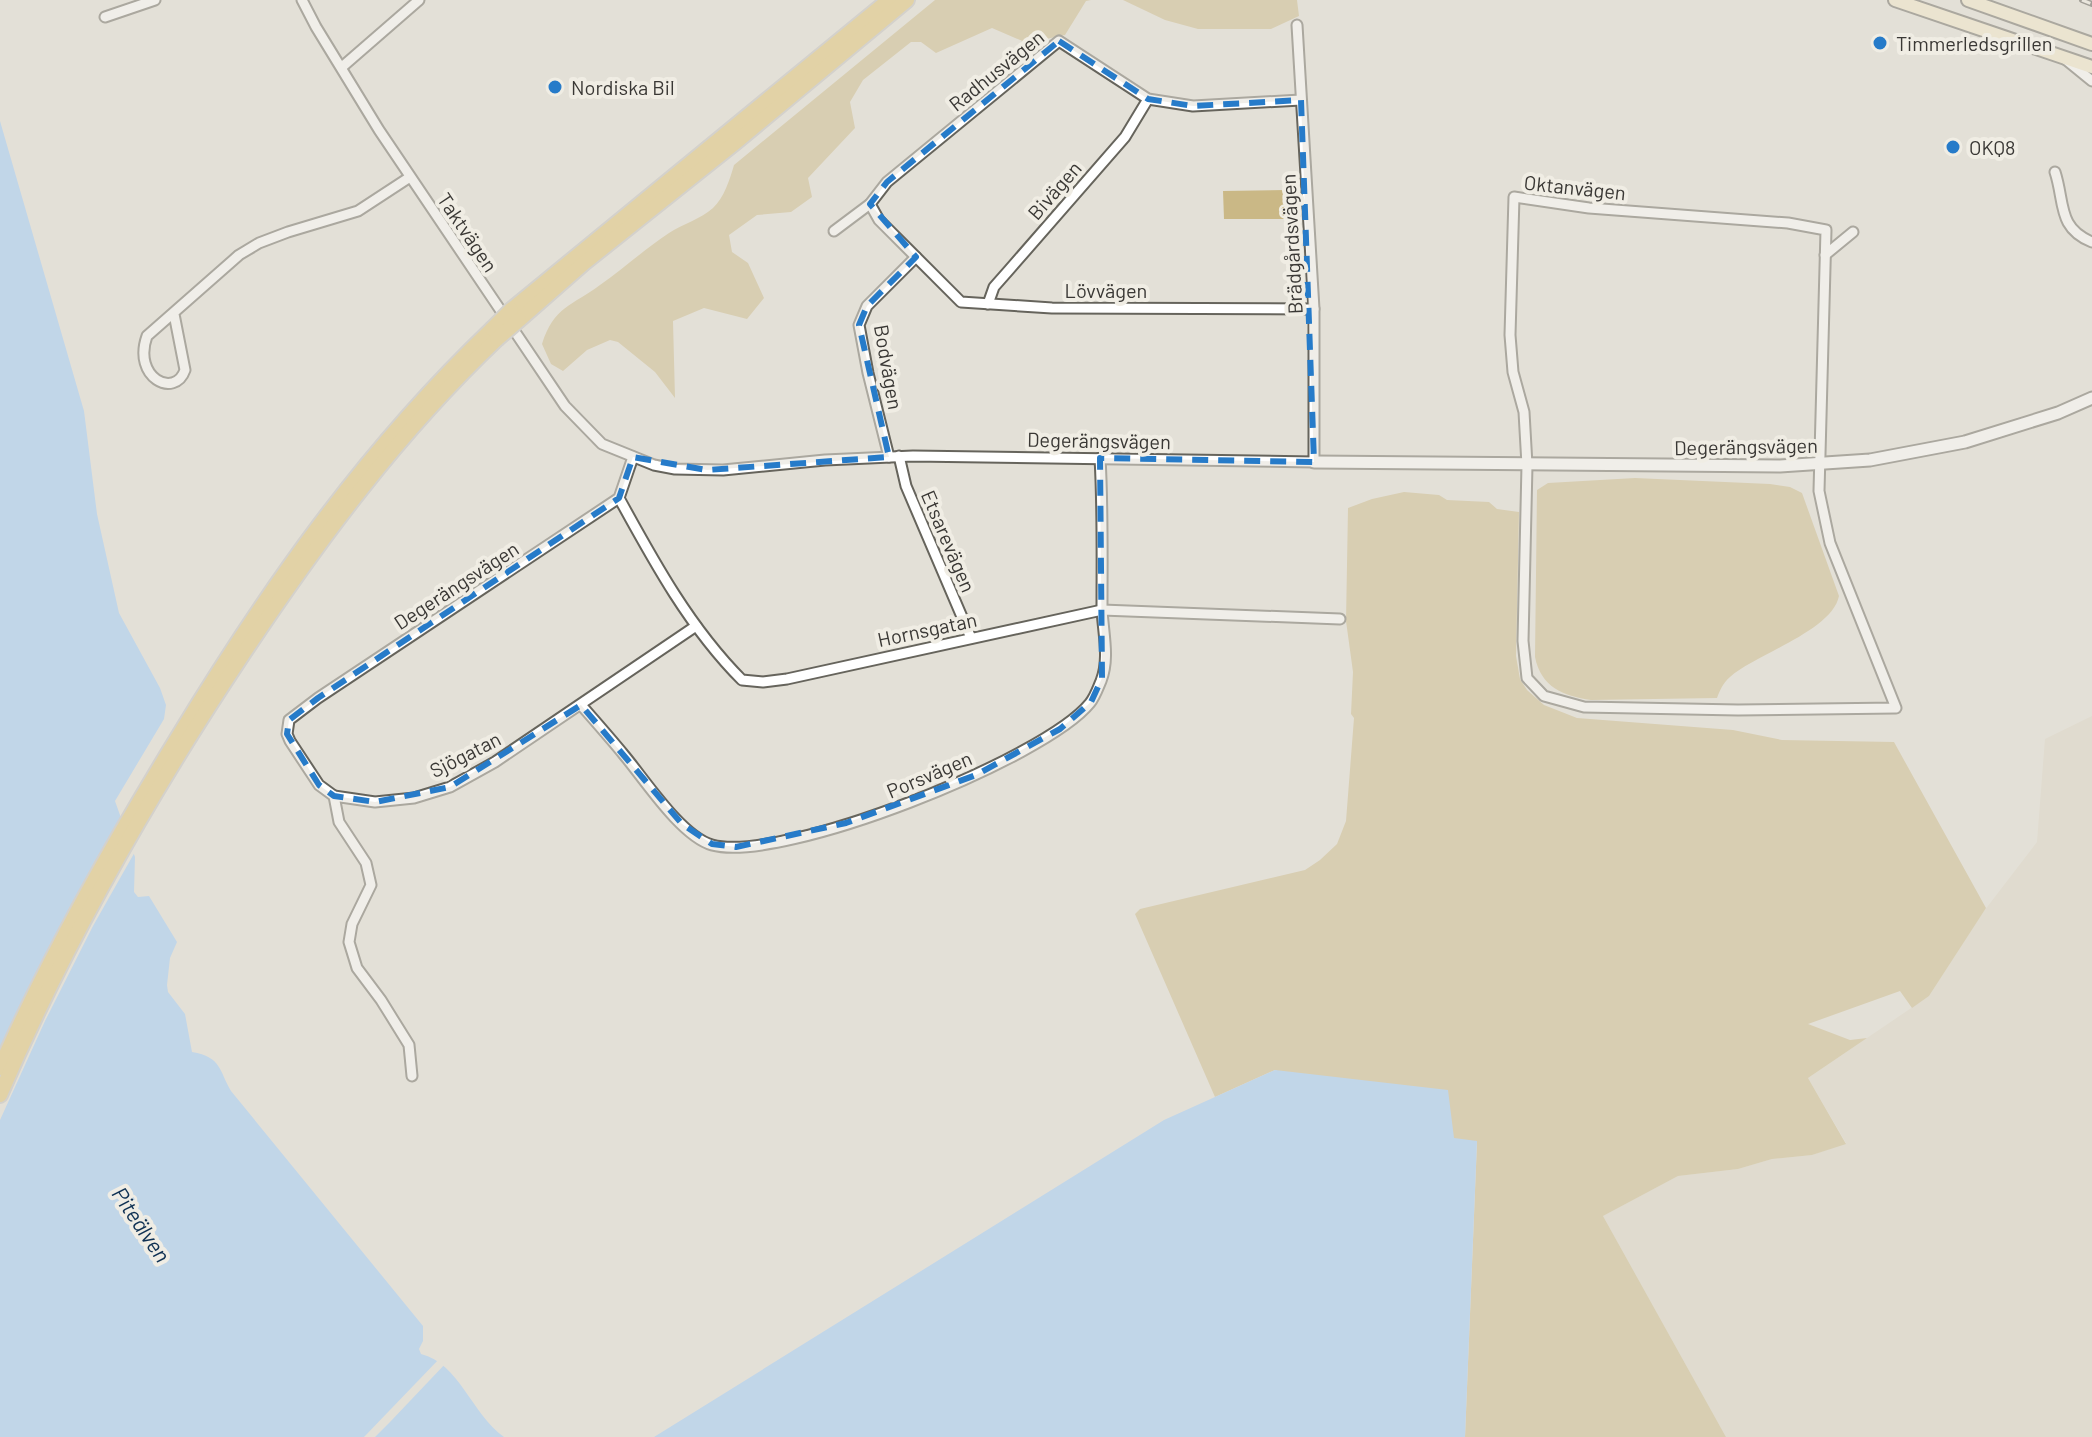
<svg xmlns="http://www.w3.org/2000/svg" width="2092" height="1437" font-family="Barlow,sans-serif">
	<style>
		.built { fill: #dbd5c5 }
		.green { fill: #cab886 }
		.water { fill: #98c9fd }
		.pier { fill: #e3e0d7 }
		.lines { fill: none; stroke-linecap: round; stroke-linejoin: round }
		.minor-casing { stroke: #66645c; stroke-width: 13 }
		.tertiary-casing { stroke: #66645c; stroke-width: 15 }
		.secondary-casing { stroke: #66645c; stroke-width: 16 }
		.trunk-casing { stroke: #c0bfbe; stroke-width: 18 }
		.minor { stroke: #fff; stroke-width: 9 }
		.tertiary { stroke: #fff; stroke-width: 11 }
		.secondary { stroke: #f3e8c7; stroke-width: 12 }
		.trunk { stroke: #dfc26a; stroke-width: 14 }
		.rail-casing { stroke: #52504c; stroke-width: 6 }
		.rail { stroke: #f0ede4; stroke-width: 3; stroke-dasharray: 9; stroke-linecap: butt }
		.trunk-bridge-casing { stroke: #c0bfbe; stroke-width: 18; stroke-linecap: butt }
		.trunk-bridge { stroke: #dfc26a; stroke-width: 14 }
		.marked { fill: none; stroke: #267bc9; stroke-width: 6; stroke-dasharray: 16 10; stroke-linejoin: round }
		.poi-dot { fill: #267bc9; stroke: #f0ede4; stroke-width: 3 }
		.labels { text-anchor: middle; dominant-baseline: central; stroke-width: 8; stroke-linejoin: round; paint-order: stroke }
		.poi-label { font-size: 20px; fill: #3a3835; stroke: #f0ede4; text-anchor: start }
		.street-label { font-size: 20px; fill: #3a3835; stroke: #f0ede4 }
		.water-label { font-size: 22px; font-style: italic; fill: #0f3153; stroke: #f0ede4 }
	</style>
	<rect width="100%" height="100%" fill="#e3e0d7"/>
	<!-- built -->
	<polygon class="built" points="2092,716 2092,1437 1726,1437 1603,1216 1678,1176 1738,1169 1772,1159 1812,1155 1846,1143 1808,1078 1929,996 1981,915 2037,842 2045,739"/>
	<!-- green -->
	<g class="green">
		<path d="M935,0H1091L1086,1L1065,35L1027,43L992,28L936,53L921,42H911L863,80L850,102L855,128L808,178L812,197L791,212L757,215L729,235L732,252L748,263L764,298L747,319L704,308L673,321L675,398L655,372L618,342L610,340L587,350L563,371L551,364L542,344C554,306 572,306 600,285C624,268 645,249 669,233C683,224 701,219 713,208C724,198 730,179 734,165Z"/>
		<polygon points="1123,0 1297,0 1299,16 1271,29 1198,29 1165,20"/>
		<polygon points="1287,190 1287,219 1224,219 1223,191"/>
		<path d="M1635,478L1770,484L1790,487L1802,493L1839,596C1832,631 1756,654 1730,677C1723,683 1720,690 1717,698L1591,700C1563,696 1541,687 1535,657L1537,490L1548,483Z"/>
		<polygon points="1404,492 1439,495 1447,500 1489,502 1497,509 1519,512 1516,656 1520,679 1527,690 1544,705 1577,718 1733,730 1782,740 1894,742 1986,908 1929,996 1912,1008 1900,991 1808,1024 1850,1040 1867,1038 1808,1078 1846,1144 1812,1155 1772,1159 1738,1169 1678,1176 1603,1216 1726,1437 1465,1437 1477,1142 1454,1139 1275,1070 1215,1097 1135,914 1140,909 1305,870 1320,860 1337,844 1346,821 1354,718 1351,714 1353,672 1346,621 1348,508 1372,499"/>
	</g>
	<!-- water -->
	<g class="water">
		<path d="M0,121L84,411L97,514L119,613L160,688L166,705L164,719L115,801L135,857L134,892L138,897L149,896L177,942L170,958L167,985L168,992L185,1014L192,1052C222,1057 219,1071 231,1091L423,1326V1341L419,1349L421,1354C459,1363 471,1413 504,1437H0Z"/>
		<polygon points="1275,1070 1448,1090 1454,1138 1477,1141 1465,1437 654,1437 1164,1120"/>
	</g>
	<!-- pier -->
	<g class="pier">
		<polygon points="127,827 136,850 93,926 45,1021 0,1120 0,1068"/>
		<polygon points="441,1357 447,1362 390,1422 375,1437 364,1437"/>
	</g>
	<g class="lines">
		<defs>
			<g id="minor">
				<polyline points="302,0 316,27 379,130 565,406 602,444 654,465 675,469 723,470 825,460 913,456 1314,462 1314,309 1297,25"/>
				<polyline points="105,17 155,0"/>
				<polyline points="2065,59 2092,81"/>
				<polyline points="342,67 419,0"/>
				<polyline points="1301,100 1193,106 1148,99 1059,41 887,182 870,204 879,220 961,302 1052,308 1314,309"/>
				<path d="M2055,172C2065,202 2057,228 2092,242"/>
				<polygon points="1514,197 1589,208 1788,223 1826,230 1819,491 1830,543 1896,708 1738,710 1584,707 1544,696 1527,678 1523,641 1527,465 1524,412 1513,372 1510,335"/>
				<polyline points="834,231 870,204"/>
				<polyline points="1825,255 1853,232"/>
				<polyline points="988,304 994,287 1009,270 1125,137 1148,99"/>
				<path d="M174,314L185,370C175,399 132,378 147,336L239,255L259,243L288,232L358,211L410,177"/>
				<polyline points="899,456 906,486 971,638"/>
				<polyline points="889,457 868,373 859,325 867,306 916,257"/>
				<path d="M619,498C654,562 690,628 742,680L763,682L787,679L1102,610L1340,619"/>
				<path d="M581,705C595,721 610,738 624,755C645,780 681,836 712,845C782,864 1045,759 1090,703C1095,697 1098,688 1101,681C1110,658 1103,633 1102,609C1102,558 1103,509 1100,458"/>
				<polyline points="334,796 319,785 290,741 287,734 289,720 318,698 619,498 633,457"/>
				<polyline points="412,1076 409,1045 381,1000 357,968 349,942 352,924 371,885 366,863 339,822 334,796 375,802 414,798 450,787 495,762 696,626"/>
			</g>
			<polyline id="tertiary" points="1314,462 1780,466 1870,460 1965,442 2058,413 2092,398"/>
			<g id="secondary">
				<polyline points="1895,0 2092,67"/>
				<polyline points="1968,0 2092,44"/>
			</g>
			<g id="trunk">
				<polyline points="511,310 889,0"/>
				<polyline points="519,320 584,263 736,142 907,0"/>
				<path d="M0,1068C50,955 110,848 175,742C266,592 364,451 492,329"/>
				<path d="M0,1095C66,941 150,794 243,654C318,541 398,433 497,339"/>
			</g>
		</defs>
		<!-- minor casing -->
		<use href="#minor" class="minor-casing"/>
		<!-- tertiary casing -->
		<use href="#tertiary" class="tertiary-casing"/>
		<!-- secondary casing -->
		<use href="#secondary" class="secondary-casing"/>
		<!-- trunk casing -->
		<use href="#trunk" class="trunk-casing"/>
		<!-- minor -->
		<use href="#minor" class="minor"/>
		<!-- tertiary -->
		<use href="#tertiary" class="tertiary"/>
		<!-- secondary -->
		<use href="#secondary" class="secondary"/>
		<!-- trunk -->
		<use href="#trunk" class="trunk"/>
		<defs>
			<polyline id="rail" points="2082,0 2092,4"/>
		</defs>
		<!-- rail casing -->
		<use href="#rail" class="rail-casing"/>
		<!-- rail -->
		<use href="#rail" class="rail"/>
		<defs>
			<g id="trunk-bridge">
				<polyline points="492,329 511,310"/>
				<polyline points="497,339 519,320"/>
			</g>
		</defs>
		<!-- trunk-bridge casing -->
		<use href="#trunk-bridge" class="trunk-bridge-casing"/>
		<!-- trunk-bridge -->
		<use href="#trunk-bridge" class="trunk-bridge"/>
	</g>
	<!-- marked area -->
	<path d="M0 0H2092V1437H0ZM1059,41L1148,99L1193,106L1301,100L1314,462L1100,458L1102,678L1091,702L1060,729L976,775L846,823L736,847L712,844L682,824L581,705L450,787L375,802L334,796L319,785L287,734L289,720L318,698L619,498L633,457L707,470L889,457L859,325L867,306L916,257L870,204L887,182Z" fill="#e3e0d7" fill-opacity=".55" fill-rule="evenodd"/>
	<path class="marked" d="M1059,41L1148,99L1193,106L1301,100L1314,462L1100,458L1102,678L1091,702L1060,729L976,775L846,823L736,847L712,844L682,824L581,705L450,787L375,802L334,796L319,785L287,734L289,720L318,698L619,498L633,457L707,470L889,457L859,325L867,306L916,257L870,204L887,182Z"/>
	<!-- markers -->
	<g class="poi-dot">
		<circle cx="1880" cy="43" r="8"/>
		<circle cx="555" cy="87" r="8"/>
		<circle cx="1953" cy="147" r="8"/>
	</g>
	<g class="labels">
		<!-- poi labels -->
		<g class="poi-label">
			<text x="1896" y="43">Timmerledsgrillen</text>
			<text x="571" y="87">Nordiska Bil</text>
			<text x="1969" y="147">OKQ8</text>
		</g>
		<!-- street labels -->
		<g class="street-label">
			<text transform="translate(996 70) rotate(-39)">Radhusvägen</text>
			<text transform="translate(1575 187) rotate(6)">Oktanvägen</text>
			<text transform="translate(1054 190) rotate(-49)">Bivägen</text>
			<text transform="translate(468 232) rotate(56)">Taktvägen</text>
			<text transform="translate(1291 244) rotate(-93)">Brädgårdsvägen</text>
			<text x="1106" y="290">Lövvägen</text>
			<text transform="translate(889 367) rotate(80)">Bodvägen</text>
			<text transform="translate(1099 440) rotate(1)">Degerängsvägen</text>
			<text transform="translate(1746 446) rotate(-1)">Degerängsvägen</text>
			<text transform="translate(949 541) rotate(67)">Etsarevägen</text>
			<text transform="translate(456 585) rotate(-33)">Degerängsvägen</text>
			<text transform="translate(927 629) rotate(-12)">Hornsgatan</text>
			<text transform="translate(465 754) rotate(-27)">Sjögatan</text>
			<text transform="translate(929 774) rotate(-23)">Porsvägen</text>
		</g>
		<!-- water labels -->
		<g class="water-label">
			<text transform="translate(142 1224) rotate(56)">Piteälven</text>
		</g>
	</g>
</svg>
